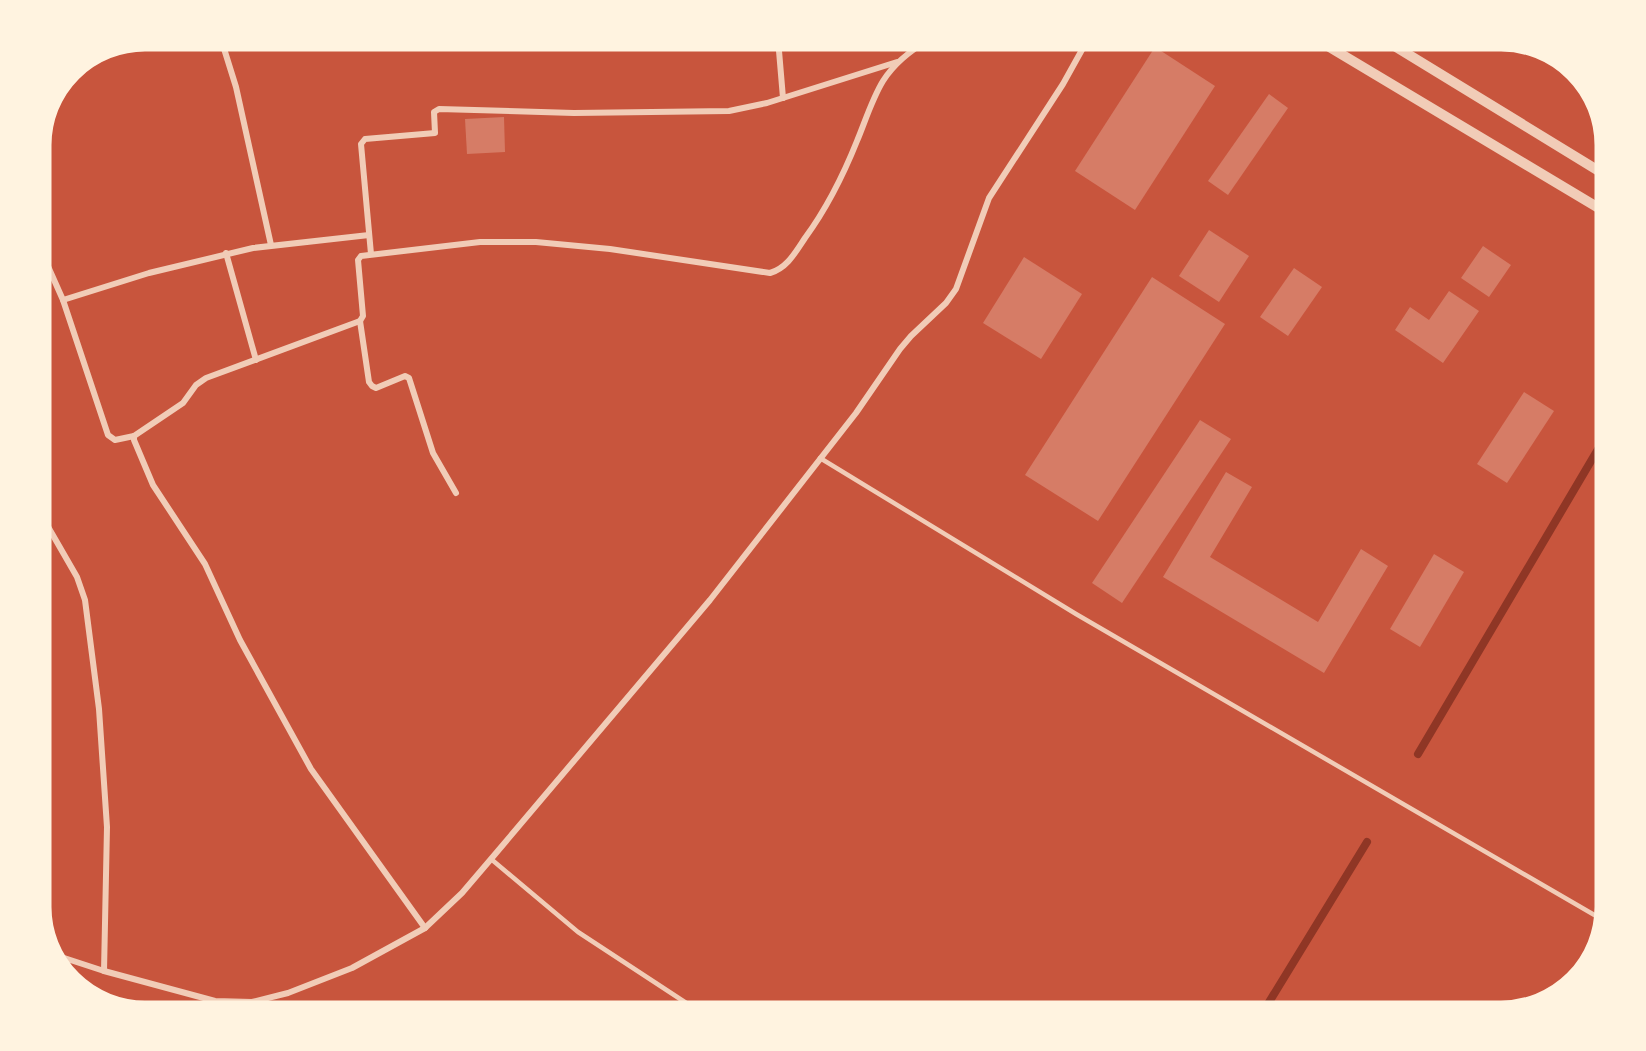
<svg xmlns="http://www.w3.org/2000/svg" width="1646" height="1051" font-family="'Titillium Web',sans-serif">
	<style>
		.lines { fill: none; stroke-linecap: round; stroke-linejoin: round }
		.stream { stroke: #8f3625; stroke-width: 8 }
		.building { fill: #d67c66 }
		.service { stroke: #f1ccb7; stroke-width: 4.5 }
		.minor { stroke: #f1ccb7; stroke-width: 6 }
		.tertiary { stroke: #f1ccb7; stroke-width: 10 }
		.rim { fill: none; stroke: #fff3e0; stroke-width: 3 }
	</style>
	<rect width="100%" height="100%" fill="#c8553d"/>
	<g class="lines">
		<!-- stream -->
		<g class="stream">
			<polyline points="1418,754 1607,434"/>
			<polyline points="1263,1012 1367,842"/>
		</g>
	</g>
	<!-- building -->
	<g class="building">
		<polygon points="1155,47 1215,86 1135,210 1075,171"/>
		<polygon points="1269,94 1288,108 1228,195 1208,181"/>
		<polygon points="504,117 505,152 467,154 465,119"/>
		<polygon points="1209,230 1249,256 1219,302 1179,276"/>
		<polygon points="1483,246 1511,265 1489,297 1461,278"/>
		<polygon points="1024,257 1082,294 1041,359 983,323"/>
		<polygon points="1294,268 1322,287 1288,336 1260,317"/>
		<polygon points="1152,277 1225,324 1098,521 1025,475"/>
		<polygon points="1449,291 1479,311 1443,363 1395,330 1410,307 1429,320"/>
		<polygon points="1524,392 1554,411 1507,483 1477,464"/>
		<polygon points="1200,420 1231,439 1122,603 1092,583"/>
		<polygon points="1226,472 1252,487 1210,557 1318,622 1361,549 1388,566 1324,673 1163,577"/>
		<polygon points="1434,554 1464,572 1420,647 1390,629"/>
	</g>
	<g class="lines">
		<!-- service -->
		<g class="service">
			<polyline points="820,458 1076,614 1603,920"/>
			<polyline points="491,859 578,932 700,1012"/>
		</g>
		<!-- minor -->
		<g class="minor">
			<polyline points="221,39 236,87 271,245"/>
			<polyline points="778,39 783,98"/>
			<polyline points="39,246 63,300 108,435 115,440 134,436"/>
			<polyline points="226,253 256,360"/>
			<polyline points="371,254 361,144 365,139 435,133 434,112 439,109 574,113 729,111 767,103 897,62"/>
			<polyline points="63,300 149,273 253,248 369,235"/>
			<polyline points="360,321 369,382 372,386 376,388 405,376 409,378 433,453 456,493"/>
			<polyline points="39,511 77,577 85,600 99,709 107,827 104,971"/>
			<path d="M425,928L311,769L240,640L205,564L153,485L134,440V436L183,403L196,385L206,378L360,321L363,316L358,260L361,256L480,242H536L610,249L770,273C787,268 795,253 805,238C827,208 843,176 857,141C865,122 872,99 883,81C895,62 911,50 930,39"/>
			<polyline points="52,954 104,971 215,1001 252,1002 288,993 352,968 425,928 462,893 491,859 710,600 856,413 900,349 911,336 946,303 956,289 989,198 1063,84 1088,39"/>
		</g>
		<!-- tertiary -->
		<g class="tertiary">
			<polyline points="1316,39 1607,213"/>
			<polyline points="1383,39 1607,176"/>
		</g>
	</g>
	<!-- crop -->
	<path d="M0 0H1646V1051H0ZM145 50H1501A95 95 0 0 1 1596 145V907A95 95 0 0 1 1501 1002H145A95 95 0 0 1 50 907V145A95 95 0 0 1 145 50Z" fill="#fff3e0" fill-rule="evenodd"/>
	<path class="rim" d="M145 50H1501A95 95 0 0 1 1596 145V907A95 95 0 0 1 1501 1002H145A95 95 0 0 1 50 907V145A95 95 0 0 1 145 50Z"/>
</svg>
